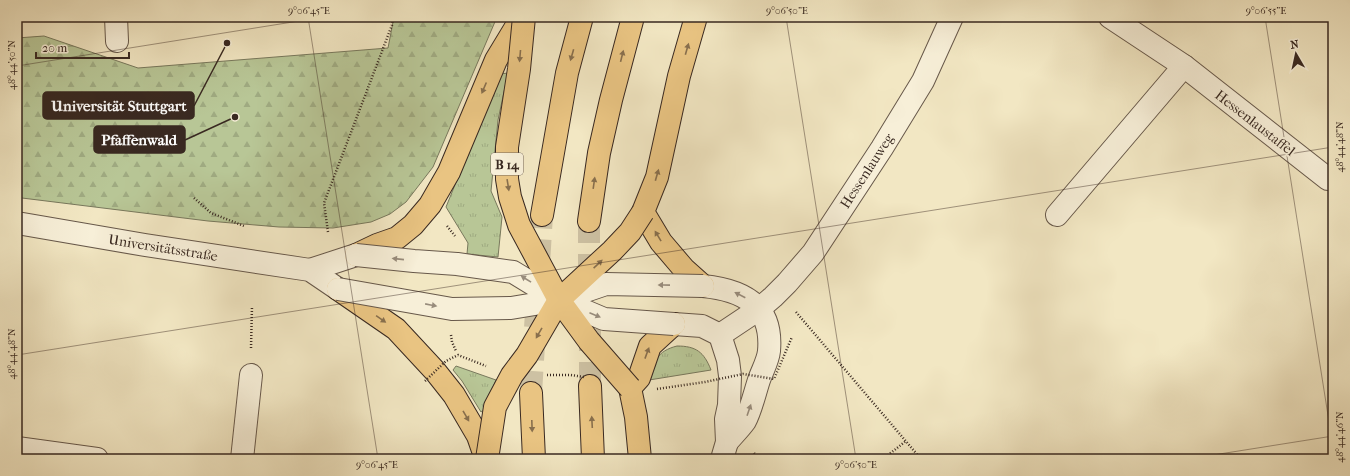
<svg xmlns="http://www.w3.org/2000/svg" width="1350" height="476" font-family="'IM FELL French Canon',serif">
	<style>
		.grass { fill: url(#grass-tufts); stroke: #78785c }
		.forest { fill: url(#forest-firs); stroke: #78785c }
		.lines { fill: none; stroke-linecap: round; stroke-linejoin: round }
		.highway-tunnel { stroke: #cdc1a3; stroke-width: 22; stroke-dasharray: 22 11; stroke-linecap: butt }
		.minor-casing { stroke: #67584a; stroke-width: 24 }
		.highway-casing { stroke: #392921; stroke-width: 24 }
		.path { stroke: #392921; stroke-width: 2.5; stroke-dasharray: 1 2; stroke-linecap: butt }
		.minor { stroke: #f7efd8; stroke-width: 22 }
		.highway { stroke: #e9c482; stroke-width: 22 }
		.minor-bridge-casing { stroke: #67584a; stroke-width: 24; stroke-linecap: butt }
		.highway-bridge-casing { stroke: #392921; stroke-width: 24; stroke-linecap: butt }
		.path-bridge { stroke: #392921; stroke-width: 2.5; stroke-dasharray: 1 2; stroke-linecap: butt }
		.minor-bridge { stroke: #f7efd8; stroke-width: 22 }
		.highway-bridge { stroke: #e9c482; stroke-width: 22 }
		.oneway { fill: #886f4d }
		.oneway2 { fill: #988c7c }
		.ticks { fill: none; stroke: #392921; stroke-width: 1; stroke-opacity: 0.45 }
		.labels { text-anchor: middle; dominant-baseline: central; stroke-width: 4; stroke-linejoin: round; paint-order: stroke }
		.shield { fill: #f7efd8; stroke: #726458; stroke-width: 1 }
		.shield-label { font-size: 13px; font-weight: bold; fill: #392921 }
		.street-label { font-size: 14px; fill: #392921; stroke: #f7efd8 }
		.leader { fill: none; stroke: #392921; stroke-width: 1.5 }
		.callout-dot { fill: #392921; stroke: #f7efd8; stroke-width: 1.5 }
		.callout { fill: #392921; stroke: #392921; stroke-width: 1.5 }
		.callout-label { font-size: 15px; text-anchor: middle; font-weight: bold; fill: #fff }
		.neatline { fill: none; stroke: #392921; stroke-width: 1.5 }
		.ticks-label { font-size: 10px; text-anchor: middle; fill: #392921 }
	</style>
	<defs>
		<pattern id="grass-tufts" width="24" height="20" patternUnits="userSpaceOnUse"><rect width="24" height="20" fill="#b8c696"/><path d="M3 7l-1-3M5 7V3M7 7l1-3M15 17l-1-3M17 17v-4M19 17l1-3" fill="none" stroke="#9faa81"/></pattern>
		<pattern id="forest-firs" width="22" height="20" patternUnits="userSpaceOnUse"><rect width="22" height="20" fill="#b8c696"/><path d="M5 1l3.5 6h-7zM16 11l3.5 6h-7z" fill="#9faa81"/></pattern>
	</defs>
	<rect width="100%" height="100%" fill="#f2e7c3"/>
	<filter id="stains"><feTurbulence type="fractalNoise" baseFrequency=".005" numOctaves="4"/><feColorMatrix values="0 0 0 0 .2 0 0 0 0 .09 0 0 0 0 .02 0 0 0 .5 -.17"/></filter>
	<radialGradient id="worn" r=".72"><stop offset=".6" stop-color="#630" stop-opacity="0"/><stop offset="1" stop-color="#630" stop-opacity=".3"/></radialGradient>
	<!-- grass -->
	<g class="grass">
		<polygon points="508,73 498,120 491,191 502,217 498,257 467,254 468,243 446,207 500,74"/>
		<path d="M677,346C696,346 704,352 711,370L649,380C653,362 657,351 677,346Z"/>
		<polygon points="456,366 496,380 484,410 481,412 462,381 453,370"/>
	</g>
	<!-- forest -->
	<polygon class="forest" points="394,17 497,17 433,167 406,202 390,214 371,222 333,228 279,227 208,221 22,198 17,195 17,38 44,36 138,68 388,48"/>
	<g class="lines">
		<!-- highway-tunnel -->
		<g class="highway-tunnel">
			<polyline points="589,221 589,286"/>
			<polyline points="590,329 590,386"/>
			<polyline points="531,393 542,215"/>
		</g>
		<defs>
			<g id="minor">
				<polyline points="116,17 117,41"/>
				<polyline points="1110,17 1184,66 1328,179"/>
				<polyline points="1057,215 1184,66"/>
				<polyline points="17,223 145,245 310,270 338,289"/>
				<polyline points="310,270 356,255"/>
				<path d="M703,286C743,290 773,305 769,351C768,361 762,371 759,380C755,392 751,410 745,421C740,428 733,435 727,442"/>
				<polyline points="674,324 702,326 720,335"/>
				<polyline points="720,335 759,309 773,297 787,283 813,253 882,148 923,81 952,17"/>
				<polyline points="720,335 728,360 730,376 729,405 726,419 727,442 722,459"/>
				<polyline points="17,448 97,459"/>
				<polyline points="242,459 251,375"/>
			</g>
			<g id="highway">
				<polyline points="696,17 679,76 657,177 643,212 661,242 684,269 703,286"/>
				<polyline points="542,215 567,73 582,17"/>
				<polyline points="589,221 599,153 611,100 633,17"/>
				<polyline points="356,255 377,245 397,238 413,225 430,205 449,172 496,60 522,17"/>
				<polyline points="338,289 396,329 435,371 454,395 478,436 486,459"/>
				<polyline points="590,386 593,459"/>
				<polyline points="531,393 534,459"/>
				<polyline points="640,459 636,417 630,388 639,378 650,346 674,324"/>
			</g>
		</defs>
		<!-- minor casing -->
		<use href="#minor" class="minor-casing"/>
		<!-- highway casing -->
		<use href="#highway" class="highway-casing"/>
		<!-- path -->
		<g class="path">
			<polyline points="194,198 211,213 244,226"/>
			<polyline points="447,226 455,236"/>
			<polyline points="328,232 324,203 392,25 393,17"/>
			<polyline points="796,312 921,459"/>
			<polyline points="451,335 452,342 456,351"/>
			<polyline points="251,348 252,306"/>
			<polyline points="754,453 759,459"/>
			<polyline points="883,459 906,441"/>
		</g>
		<!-- minor -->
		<use href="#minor" class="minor"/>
		<!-- highway -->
		<use href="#highway" class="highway"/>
		<defs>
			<g id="minor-bridge">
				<polyline points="356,255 414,261 457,264 513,272 559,300 604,319 674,324"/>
				<polyline points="338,289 452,309 511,308 559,300 606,284 703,286"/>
			</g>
			<g id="highway-bridge">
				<polyline points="524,17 519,69 507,147 507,179 510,197 519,225 559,300 589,341 630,388"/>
				<polyline points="487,459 495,407 512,375 527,355 559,300 612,251 630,232 643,212"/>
			</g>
		</defs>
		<!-- minor-bridge casing -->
		<use href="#minor-bridge" class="minor-bridge-casing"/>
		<!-- highway-bridge casing -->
		<use href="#highway-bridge" class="highway-bridge-casing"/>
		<!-- path-bridge -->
		<g class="path-bridge">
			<polyline points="547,375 571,375 584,377"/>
			<polyline points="425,381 446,361 458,355 486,366"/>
			<polyline points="657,389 705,382 743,374 774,379 792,337"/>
		</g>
		<!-- minor-bridge -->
		<use href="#minor-bridge" class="minor-bridge"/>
		<!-- highway-bridge -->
		<use href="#highway-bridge" class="highway-bridge"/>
	</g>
	<!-- one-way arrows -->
	<defs><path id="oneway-solid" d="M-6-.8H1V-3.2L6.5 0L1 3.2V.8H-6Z"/></defs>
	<g class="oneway">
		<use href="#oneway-solid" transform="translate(687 49) rotate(-74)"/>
		<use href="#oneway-solid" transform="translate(572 55) rotate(106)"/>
		<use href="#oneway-solid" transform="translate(520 56) rotate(95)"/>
		<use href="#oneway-solid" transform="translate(622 56) rotate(-76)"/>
		<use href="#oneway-solid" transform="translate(484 88) rotate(113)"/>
		<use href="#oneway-solid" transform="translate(657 175) rotate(-74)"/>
		<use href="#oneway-solid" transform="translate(594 183) rotate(-82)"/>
		<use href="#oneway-solid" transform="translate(508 185) rotate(81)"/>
		<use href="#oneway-solid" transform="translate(658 236) rotate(-121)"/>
		<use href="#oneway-solid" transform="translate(598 264) rotate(-43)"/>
		<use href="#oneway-solid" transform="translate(381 319) rotate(35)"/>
		<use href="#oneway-solid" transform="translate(539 333) rotate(120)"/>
		<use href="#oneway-solid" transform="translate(647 353) rotate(-70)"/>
		<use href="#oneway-solid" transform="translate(466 416) rotate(60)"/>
		<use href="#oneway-solid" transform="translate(592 422) rotate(-93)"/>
		<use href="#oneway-solid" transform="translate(532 426) rotate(88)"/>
	</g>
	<g class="oneway2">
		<use href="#oneway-solid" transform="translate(398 259) rotate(-174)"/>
		<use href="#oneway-solid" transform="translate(526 279) rotate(-148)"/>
		<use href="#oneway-solid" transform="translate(664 285) rotate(-179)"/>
		<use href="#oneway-solid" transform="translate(740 295) rotate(-153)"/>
		<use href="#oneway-solid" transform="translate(431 305) rotate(11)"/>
		<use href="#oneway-solid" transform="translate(595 315) rotate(23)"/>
		<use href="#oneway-solid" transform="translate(749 410) rotate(-71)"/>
	</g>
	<!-- ticks -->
	<path class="ticks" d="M308,17L378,459M786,17L856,459M1265,17L1333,447M17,66L324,17M17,355L1333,147M1188,459L1333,436"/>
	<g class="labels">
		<!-- shield labels -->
		<rect class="shield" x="491" y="153" width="32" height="22" rx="3"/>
		<g class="shield-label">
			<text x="507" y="164">B 14</text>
		</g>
		<!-- street labels -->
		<g class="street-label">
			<text transform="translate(1255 123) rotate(38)">Hessenlaustaffel</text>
			<text transform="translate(867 171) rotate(-57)">Hessenlauweg</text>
			<text transform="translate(163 248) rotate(9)">Universitätsstraße</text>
		</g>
	</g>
	<!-- callouts -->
	<path class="leader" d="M227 43L194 106M235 117L185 140"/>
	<g class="callout-dot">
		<circle cx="227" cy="43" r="4"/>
		<circle cx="235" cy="117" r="4"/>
	</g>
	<g class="callout">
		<rect x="43" y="92" width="151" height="27" rx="4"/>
		<rect x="94" y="126" width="91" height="27" rx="4"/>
	</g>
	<g class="callout-label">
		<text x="119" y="111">Universität Stuttgart</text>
		<text x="139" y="145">Pfaffenwald</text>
	</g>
	<!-- margin -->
	<rect width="1350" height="476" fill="none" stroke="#f2e7c3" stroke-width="44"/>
	<!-- north arrow -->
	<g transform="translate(1296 54) rotate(351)" stroke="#f7efd8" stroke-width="3" paint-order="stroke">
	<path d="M0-3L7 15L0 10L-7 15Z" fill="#392921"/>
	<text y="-6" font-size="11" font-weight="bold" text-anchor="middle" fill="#392921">N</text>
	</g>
	<!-- scale -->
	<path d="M36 52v6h93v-6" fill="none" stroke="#392921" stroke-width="2"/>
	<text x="42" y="52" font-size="12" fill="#392921" stroke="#f7efd8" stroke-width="3" paint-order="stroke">20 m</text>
	<rect x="22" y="22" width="1306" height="432" class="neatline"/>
	<g class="ticks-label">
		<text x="309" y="14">9°06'45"E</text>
		<text x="787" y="14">9°06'50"E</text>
		<text x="1266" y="14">9°06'55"E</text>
		<text transform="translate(11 65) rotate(-90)" y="4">48°44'50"N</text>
		<text transform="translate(1339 147) rotate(-90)" y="4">48°44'48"N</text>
		<text transform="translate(11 354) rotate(-90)" y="4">48°44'48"N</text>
		<text transform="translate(1339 437) rotate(-90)" y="4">48°44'46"N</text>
		<text x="377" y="468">9°06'45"E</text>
		<text x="856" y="468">9°06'50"E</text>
	</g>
	<rect width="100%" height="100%" filter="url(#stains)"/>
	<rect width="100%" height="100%" fill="url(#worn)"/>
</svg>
